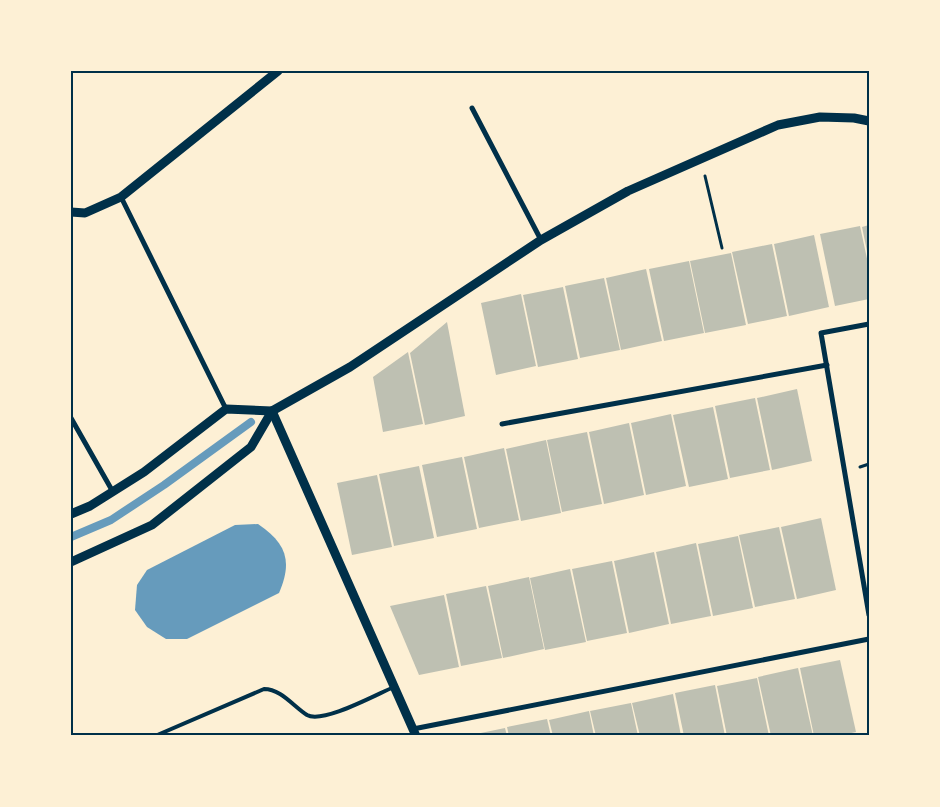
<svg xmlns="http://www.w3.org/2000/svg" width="940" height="807" font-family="Roboto,sans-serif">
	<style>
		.water { fill: #669bbc }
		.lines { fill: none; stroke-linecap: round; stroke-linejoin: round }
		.stream { stroke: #669bbc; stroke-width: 8 }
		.building { fill: #bec0b2 }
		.path { stroke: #003049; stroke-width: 3 }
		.service { stroke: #003049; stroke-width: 4 }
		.minor { stroke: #003049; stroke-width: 5 }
		.tertiary { stroke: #003049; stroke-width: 9 }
		.neatline { fill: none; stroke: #003049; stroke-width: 2 }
	</style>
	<rect width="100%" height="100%" fill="#fdf0d5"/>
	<!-- water -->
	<path class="water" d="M258,524C286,543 293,561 279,593L187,639H166L147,627L135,610L137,585L147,570L235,525Z"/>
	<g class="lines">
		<!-- stream -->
		<polyline class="stream" points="71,537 111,520 164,485 251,422"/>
	</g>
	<!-- building -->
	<g class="building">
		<polygon points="869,225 869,256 868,256 862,227"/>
		<polygon points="860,226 869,268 869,299 835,306 820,234"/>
		<polygon points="814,235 829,307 789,316 774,244"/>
		<polygon points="772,244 787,316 748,324 732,252"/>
		<polygon points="731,253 746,325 705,333 690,261"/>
		<polygon points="689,261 704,333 664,341 649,269"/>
		<polygon points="646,269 662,341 621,350 606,278"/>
		<polygon points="604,278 620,350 580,358 565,286"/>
		<polygon points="563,287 578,359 538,367 523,295"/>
		<polygon points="521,294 536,366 496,375 481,303"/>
		<polygon points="447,322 465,416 425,425 410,353"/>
		<polygon points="408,352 423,424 383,432 373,377"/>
		<polygon points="797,389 812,461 772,470 757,398"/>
		<polygon points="755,398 770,470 730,478 715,406"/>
		<polygon points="713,407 728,479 689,487 673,415"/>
		<polygon points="671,414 686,486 646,495 631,423"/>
		<polygon points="629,423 644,495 604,504 589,432"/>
		<polygon points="587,432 602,504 562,512 547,440"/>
		<polygon points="546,440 561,513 521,521 506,449"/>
		<polygon points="504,448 519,520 479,528 464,457"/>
		<polygon points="462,457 477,529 437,537 422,465"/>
		<polygon points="419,466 434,538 394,546 379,474"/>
		<polygon points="377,475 392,547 352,555 337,483"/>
		<polygon points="821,518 836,590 797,599 781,527"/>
		<polygon points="779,527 795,599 755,607 739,535"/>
		<polygon points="738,536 753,608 713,616 698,544"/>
		<polygon points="696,543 711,616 671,624 656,552"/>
		<polygon points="654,552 669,624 629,633 614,561"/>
		<polygon points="612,561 627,633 587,641 572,569"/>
		<polygon points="570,569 586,642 545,650 530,578"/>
		<polygon points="529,577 544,649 503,658 488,586"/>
		<polygon points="486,586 502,658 461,666 446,594"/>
		<polygon points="444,595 459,667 419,675 390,606"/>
		<polygon points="840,660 856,732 838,736 814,736 800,668"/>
		<polygon points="798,668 813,736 771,736 758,677"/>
		<polygon points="757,678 769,736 727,736 717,686"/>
		<polygon points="715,685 725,736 684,736 675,693"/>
		<polygon points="673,694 681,736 640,736 632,703"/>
		<polygon points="631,703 638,736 596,736 590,711"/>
		<polygon points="589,711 594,736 553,736 549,720"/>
		<polygon points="547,719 551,736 509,736 507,727"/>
		<polygon points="505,728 507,736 471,736 471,735"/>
	</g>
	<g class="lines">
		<!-- path -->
		<g class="path">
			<polyline points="705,176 722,248"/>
			<polyline points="860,467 869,464"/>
		</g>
		<!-- service -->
		<path class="service" d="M155,736L264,689C281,689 293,706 307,715C323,724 377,694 394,687"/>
		<!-- minor -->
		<g class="minor">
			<polyline points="472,108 541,240"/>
			<polyline points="121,197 226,409"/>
			<polyline points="869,324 821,333 869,615"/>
			<polyline points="71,418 113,492"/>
			<polyline points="502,424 827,365"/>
			<polyline points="413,729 869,639"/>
		</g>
		<!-- tertiary -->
		<g class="tertiary">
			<polyline points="71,212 85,213 121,197 278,71"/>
			<polyline points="272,411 416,736"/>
			<polyline points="71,514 90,506 144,472 226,409 272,411"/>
			<polyline points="71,562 152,525 251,447 272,411 350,367 541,240 628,191 778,125 820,117 854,118 869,121"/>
		</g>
	</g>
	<!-- border -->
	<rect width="940" height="807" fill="none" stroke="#fdf0d5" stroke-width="145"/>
	<rect x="72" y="72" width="796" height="662" class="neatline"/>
</svg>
